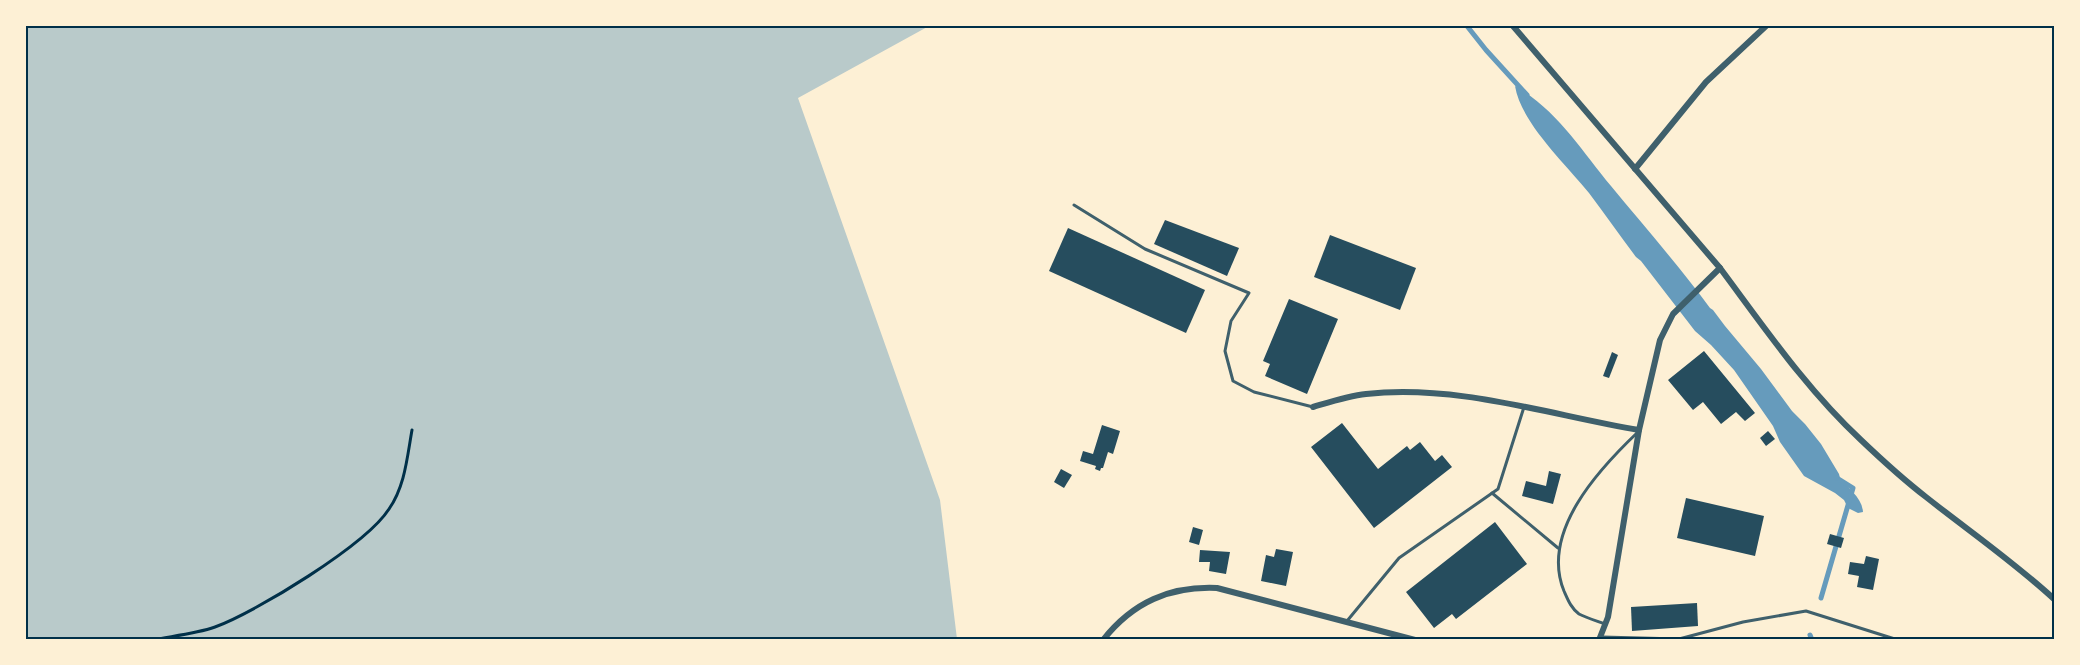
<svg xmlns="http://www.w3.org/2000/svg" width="2080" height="665" font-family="'Libre Baskerville',serif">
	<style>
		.green { fill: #b9caca }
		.water { fill: #669bbc }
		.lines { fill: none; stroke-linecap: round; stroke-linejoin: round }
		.stream { stroke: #669bbc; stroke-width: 5 }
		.building { fill: #264d5e }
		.path { stroke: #003049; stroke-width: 3 }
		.service { stroke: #3f606c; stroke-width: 3 }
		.minor { stroke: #3f606c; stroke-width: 6 }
		.neatline { fill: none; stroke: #003049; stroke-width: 2 }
	</style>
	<rect width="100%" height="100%" fill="#fdf0d5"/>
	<!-- green -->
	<polygon class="green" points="26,26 929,26 798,98 940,500 957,639 26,639"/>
	<!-- water -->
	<path class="water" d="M1515,86C1557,110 1581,150 1611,186C1644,226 1679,266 1710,308L1713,310L1725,326L1761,369L1792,411L1805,424L1821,444L1839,474L1840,478C1848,489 1862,497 1863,512L1858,513L1848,508L1844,500L1835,493L1804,476L1780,442L1773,426L1734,370L1711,345L1695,331L1641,261L1636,257C1620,236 1605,214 1589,193C1566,164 1521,123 1515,86Z"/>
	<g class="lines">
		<!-- stream -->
		<g class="stream">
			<polyline points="1467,26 1486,50 1527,95"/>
			<polyline points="1821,598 1853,488 1837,478"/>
			<polyline points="1810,635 1812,640"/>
		</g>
	</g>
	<!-- building -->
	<g class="building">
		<polygon points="1165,220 1239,248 1227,276 1154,244"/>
		<polygon points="1068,228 1205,290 1186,333 1049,271"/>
		<polygon points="1330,235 1416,268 1400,310 1314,277"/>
		<polygon points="1289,299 1338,319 1307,394 1265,376 1270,364 1263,361"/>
		<polygon points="1704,351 1755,413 1745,421 1736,412 1721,424 1703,402 1693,410 1668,380"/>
		<polygon points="1612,352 1618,355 1609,378 1603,376"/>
		<polygon points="1342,423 1378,469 1407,446 1410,450 1420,442 1435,461 1442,455 1452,467 1374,528 1311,447"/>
		<polygon points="1102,425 1120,431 1113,454 1108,452 1103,468 1101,468 1100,471 1095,469 1096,466 1080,461 1083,451 1093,454"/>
		<polygon points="1768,431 1775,439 1766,446 1760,438"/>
		<polygon points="1061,469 1072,475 1064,488 1054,482"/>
		<polygon points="1549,471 1561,474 1553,504 1522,496 1526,481 1546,486"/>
		<polygon points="1686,498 1764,516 1755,556 1677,538"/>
		<polygon points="1495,522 1527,564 1456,619 1452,614 1434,628 1406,592"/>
		<polygon points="1193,527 1203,530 1199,545 1189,542"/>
		<polygon points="1830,534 1844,538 1841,548 1827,544"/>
		<polygon points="1276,549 1293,552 1286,586 1261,581 1266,555 1274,557"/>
		<polygon points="1200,550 1230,552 1226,574 1209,571 1210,562 1199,562"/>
		<polygon points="1866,556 1879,559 1873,590 1857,587 1859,576 1848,574 1850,562 1864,564"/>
		<polygon points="1697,603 1698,626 1632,631 1631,607"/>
	</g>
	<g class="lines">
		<!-- path -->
		<path class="path" d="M152,640C172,636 195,634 215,627C256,612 366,545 389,509C405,486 407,458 412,430"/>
		<!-- service -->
		<g class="service">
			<polyline points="1074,205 1145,249 1249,293 1231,321 1225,351 1233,381 1254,392 1313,407"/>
			<polyline points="1492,493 1558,548"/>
			<polyline points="1347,621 1399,558 1498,489 1524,407"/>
			<path d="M1605,624C1597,621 1587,618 1579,614C1571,608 1568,600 1564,591C1540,532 1599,469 1638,432"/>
			<polyline points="1602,637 1679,639 1743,622 1806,611 1898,640"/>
		</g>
		<!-- minor -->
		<g class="minor">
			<polyline points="1513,26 1720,268 1673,314 1660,340 1639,430 1608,617 1599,640"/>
			<polyline points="1635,169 1706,82 1766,26"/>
			<path d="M1720,268C1764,327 1807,390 1861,440C1882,460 1904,480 1926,497C1969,531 2014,562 2054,599"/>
			<path d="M1313,407C1330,402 1348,396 1366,394C1458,384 1550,415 1639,430"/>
			<path d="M1103,640C1133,602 1170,586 1217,588L1415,640"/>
		</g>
	</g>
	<!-- border -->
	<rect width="2080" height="665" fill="none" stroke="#fdf0d5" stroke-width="54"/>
	<rect x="27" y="27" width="2026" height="611" class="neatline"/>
</svg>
